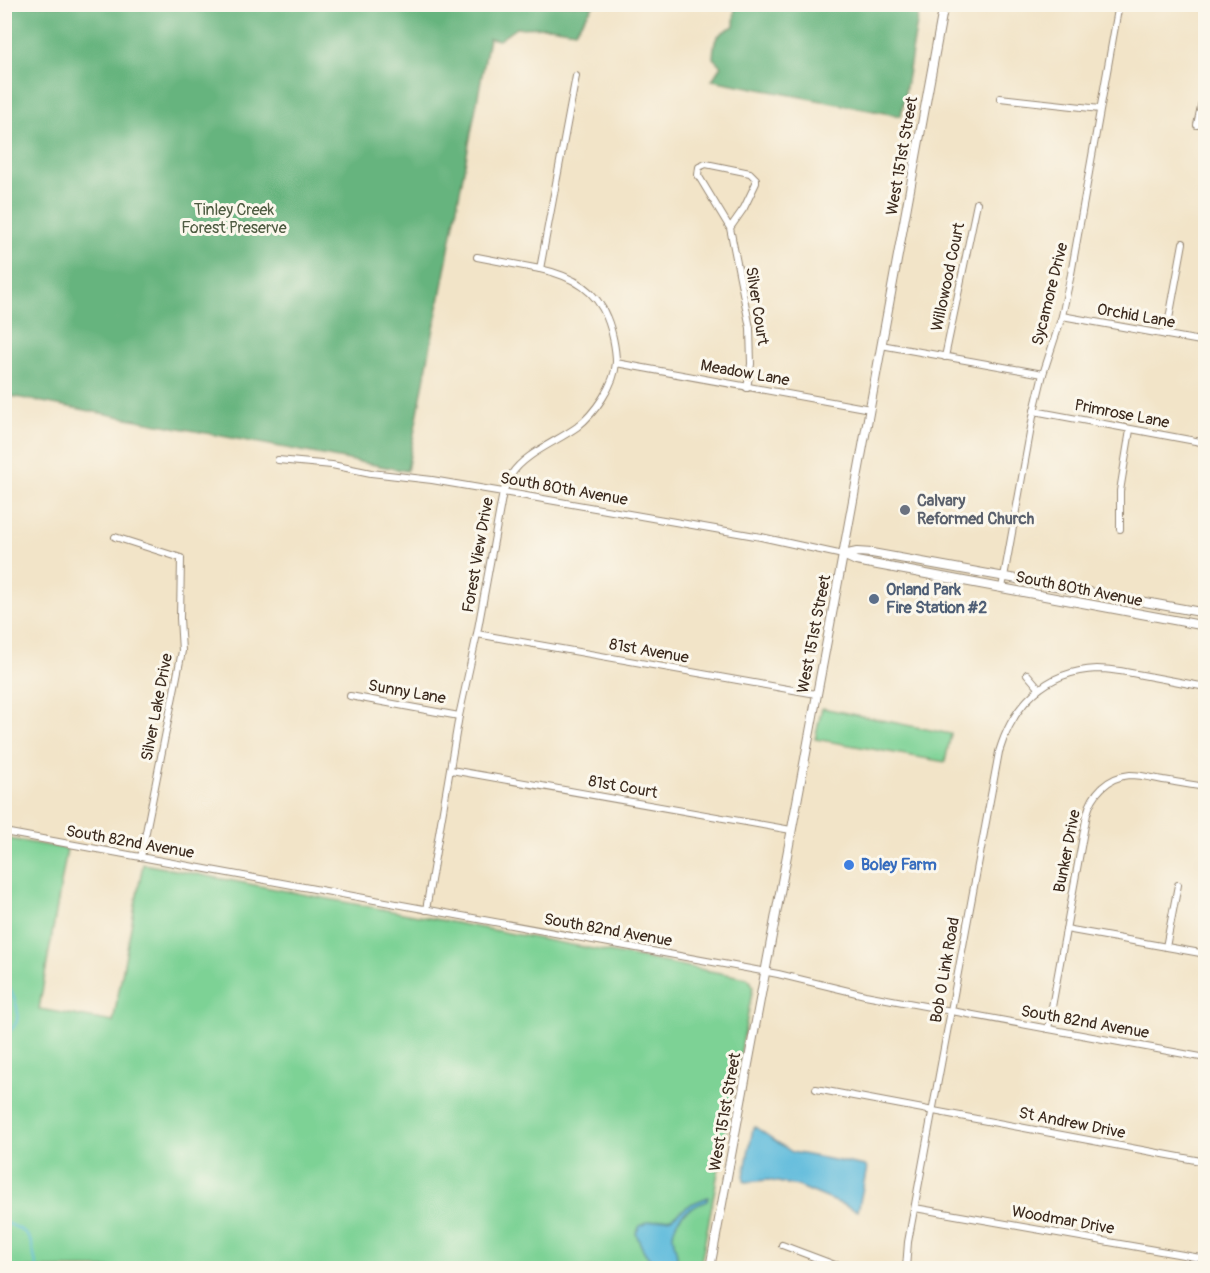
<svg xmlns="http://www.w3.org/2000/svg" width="1210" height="1273" font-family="Pangolin,sans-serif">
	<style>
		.green { fill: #7dd295; stroke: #5c7e5a; stroke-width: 1.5 }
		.forest { fill: #66b47e; stroke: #506f4e; stroke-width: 1.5 }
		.water { fill: #5ebbdc; stroke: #4c727d; stroke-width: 1.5 }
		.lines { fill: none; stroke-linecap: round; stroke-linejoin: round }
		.stream { stroke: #5ebbdc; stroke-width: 2 }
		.minor-casing { stroke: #968773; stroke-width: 8 }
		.tertiary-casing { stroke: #968773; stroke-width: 10 }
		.minor { stroke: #fff; stroke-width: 6 }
		.tertiary { stroke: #fff; stroke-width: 8 }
		.worship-dot { fill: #6b7280; stroke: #fbf7ec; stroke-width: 2 }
		.service-dot { fill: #5c6f8a; stroke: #fbf7ec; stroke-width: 2 }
		.shop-dot { fill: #3f7fe0; stroke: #fbf7ec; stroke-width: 2 }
		.labels { text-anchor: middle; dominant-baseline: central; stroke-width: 6; stroke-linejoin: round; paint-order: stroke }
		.street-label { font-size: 16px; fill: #3b2a1e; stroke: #fbf7ec }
		.park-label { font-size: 16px; fill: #4f5c42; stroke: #fbf7ec }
		.worship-label { font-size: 16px; font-weight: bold; fill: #5b616d; stroke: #fbf7ec; text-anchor: start }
		.service-label { font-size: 16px; font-weight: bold; fill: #4e5e75; stroke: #fbf7ec; text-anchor: start }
		.shop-label { font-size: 16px; font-weight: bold; fill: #366cbe; stroke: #fbf7ec; text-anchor: start }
	</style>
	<rect width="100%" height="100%" fill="#fbf7ec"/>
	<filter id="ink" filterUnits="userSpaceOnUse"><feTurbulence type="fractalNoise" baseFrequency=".0167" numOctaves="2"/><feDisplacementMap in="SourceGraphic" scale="12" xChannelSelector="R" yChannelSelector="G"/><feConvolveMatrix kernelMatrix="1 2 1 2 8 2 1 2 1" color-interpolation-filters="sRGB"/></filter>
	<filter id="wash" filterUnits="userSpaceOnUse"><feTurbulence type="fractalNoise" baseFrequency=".008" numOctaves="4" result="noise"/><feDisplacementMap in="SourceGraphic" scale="24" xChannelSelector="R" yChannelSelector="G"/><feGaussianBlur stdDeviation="1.35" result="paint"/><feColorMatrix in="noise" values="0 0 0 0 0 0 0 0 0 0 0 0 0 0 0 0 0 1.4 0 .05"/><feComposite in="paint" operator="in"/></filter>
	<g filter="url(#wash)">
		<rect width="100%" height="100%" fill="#f2e4c8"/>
		<!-- green -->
		<g class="green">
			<polygon points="822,708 951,734 945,762 815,739"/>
			<polygon points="4,838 67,849 39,1009 113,1022 143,864 747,978 751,982 753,987 700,1268 5,1268"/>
		</g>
		<!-- forest -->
		<g class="forest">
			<polygon points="4,5 594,5 575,31 550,27 516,28 499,40 489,38 407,471 5,395"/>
			<path d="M735,5H920L901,116L712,80L721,66L713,58C714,38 715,35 734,26Z"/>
		</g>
		<!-- water -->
		<g class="water">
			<polygon points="755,1127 792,1152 865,1166 867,1168 858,1211 798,1186 767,1180 746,1182 744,1181 744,1176 753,1128"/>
			<path d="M708,1197L707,1201C695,1206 684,1210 677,1222C675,1226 673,1231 673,1236C675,1250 679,1253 676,1268C652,1269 643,1254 636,1233L640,1226L648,1222L671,1218L691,1204Z"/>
		</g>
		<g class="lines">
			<!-- stream -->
			<g class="stream">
				<path d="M4,979C14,995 29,1023 4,1034"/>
				<path d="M4,1222C36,1234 29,1239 37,1268"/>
			</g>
		</g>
	</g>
	<g filter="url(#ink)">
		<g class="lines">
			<defs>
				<g id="minor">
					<polyline points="1089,4 1118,6"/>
					<polyline points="1000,98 1100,109"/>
					<polyline points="1197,125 1206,83"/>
					<polyline points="730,228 698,175 699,167 706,164 750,173 756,179 756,183 744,208 730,228 750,328 751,364 747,388"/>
					<polyline points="477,257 540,269"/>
					<polyline points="1062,316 1206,342"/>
					<polyline points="1166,335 1183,243"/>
					<polyline points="881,345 1043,374"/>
					<polyline points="945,357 977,203"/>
					<polyline points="616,363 870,409"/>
					<polyline points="1034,411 1206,443"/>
					<polyline points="278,460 332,465 371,473 432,480 503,492 761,537 843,555"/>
					<polyline points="1120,529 1120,491 1130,430"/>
					<polyline points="115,537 181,558 180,618 182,651 141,857"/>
					<polyline points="1002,588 1034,411 1043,374 1062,316 1071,274 1119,4"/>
					<polyline points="477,634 816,694"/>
					<polyline points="1027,674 1039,688"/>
					<polyline points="350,696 459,716"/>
					<polyline points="451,770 791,830"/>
					<polyline points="4,832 778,974 865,995 1206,1058"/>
					<path d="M426,910L459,716L477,634L503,492C506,486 508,480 511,475C524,454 556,442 577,427C594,414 615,385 616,362C616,349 612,330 607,318C596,289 569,275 540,269L576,76"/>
					<polyline points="1066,929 1206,954"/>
					<polyline points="1166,947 1178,885"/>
					<path d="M1048,1029L1087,814C1092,794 1107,777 1130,775C1141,775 1152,778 1163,780C1177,782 1191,785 1206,787"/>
					<polyline points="816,1089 1206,1162"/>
					<polyline points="915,1208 1206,1259"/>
					<polyline points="782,1245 835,1265 865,1268"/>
					<polyline points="876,1268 906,1268"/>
					<path d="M906,1268L908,1242L999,752C1013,705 1045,671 1097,669C1112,669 1127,672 1142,675C1163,679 1184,683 1206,687"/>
				</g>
				<g id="tertiary">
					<polyline points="843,555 856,561 1206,626"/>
					<polyline points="843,555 857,552 872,553 1206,613"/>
					<polyline points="710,1268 843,555 944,4"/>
				</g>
			</defs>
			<!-- minor casing -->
			<use href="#minor" class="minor-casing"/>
			<!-- tertiary casing -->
			<use href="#tertiary" class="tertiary-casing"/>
			<!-- minor -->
			<use href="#minor" class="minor"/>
			<!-- tertiary -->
			<use href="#tertiary" class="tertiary"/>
		</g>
	</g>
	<!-- markers -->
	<circle class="worship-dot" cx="905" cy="510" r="6"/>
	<circle class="service-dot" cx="874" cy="599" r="6"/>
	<circle class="shop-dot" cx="849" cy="865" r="6"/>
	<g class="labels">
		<!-- street labels -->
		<g class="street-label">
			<text transform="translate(902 156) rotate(-80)">West 151st Street</text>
			<text transform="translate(948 277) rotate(-78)">Willowood Court</text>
			<text transform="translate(1050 294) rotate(-76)">Sycamore Drive</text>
			<text transform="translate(757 306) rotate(81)">Silver Court</text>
			<text transform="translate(1136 316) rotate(10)">Orchid Lane</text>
			<text transform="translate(745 373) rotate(10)">Meadow Lane</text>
			<text transform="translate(1122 414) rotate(11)">Primrose Lane</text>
			<text transform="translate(564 489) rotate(10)">South 80th Avenue</text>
			<text transform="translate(478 555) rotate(-80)">Forest View Drive</text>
			<text transform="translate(1079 589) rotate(11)">South 80th Avenue</text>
			<text transform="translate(814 634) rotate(-79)">West 151st Street</text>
			<text transform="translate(649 651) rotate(10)">81st Avenue</text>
			<text transform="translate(407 692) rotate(10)">Sunny Lane</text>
			<text transform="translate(157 707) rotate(-79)">Silver Lake Drive</text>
			<text transform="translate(623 787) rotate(10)">81st Court</text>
			<text transform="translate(130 842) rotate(10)">South 82nd Avenue</text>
			<text transform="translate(1067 851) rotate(-79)">Bunker Drive</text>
			<text transform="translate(608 930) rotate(10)">South 82nd Avenue</text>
			<text transform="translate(945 970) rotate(-80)">Bob O Link Road</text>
			<text transform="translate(1085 1022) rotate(10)">South 82nd Avenue</text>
			<text transform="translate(725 1112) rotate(-80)">West 151st Street</text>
			<text transform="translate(1072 1123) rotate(11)">St Andrew Drive</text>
			<text transform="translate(1063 1220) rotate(10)">Woodmar Drive</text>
		</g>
		<!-- park labels -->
		<g class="park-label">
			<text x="234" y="210">Tinley Creek<tspan x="234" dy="18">Forest Preserve</tspan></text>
		</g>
		<!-- worship labels -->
		<g class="worship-label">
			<text x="917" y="501">Calvary<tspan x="917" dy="18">Reformed Church</tspan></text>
		</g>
		<!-- service labels -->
		<g class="service-label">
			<text x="886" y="590">Orland Park<tspan x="886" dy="18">Fire Station #2</tspan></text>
		</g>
		<!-- shop labels -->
		<g class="shop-label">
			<text x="861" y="865">Boley Farm</text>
		</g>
	</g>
	<!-- margin -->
	<rect width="1210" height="1273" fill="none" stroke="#fbf7ec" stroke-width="24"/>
</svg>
